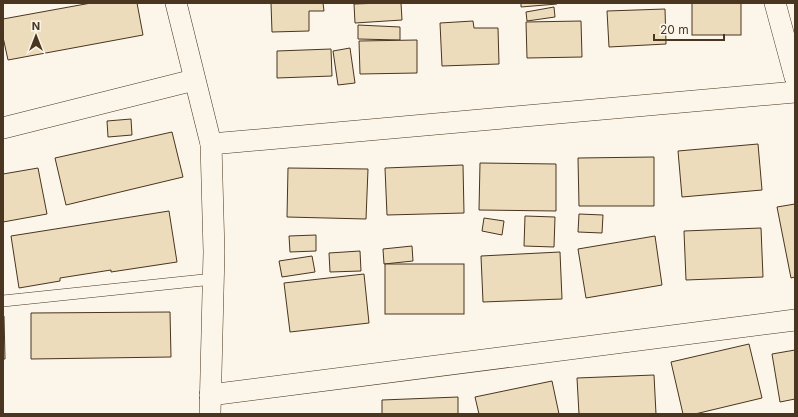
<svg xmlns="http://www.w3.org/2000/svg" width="798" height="417" font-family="Inter,sans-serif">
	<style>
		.building { fill: #ecdcbc; stroke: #4a3520 }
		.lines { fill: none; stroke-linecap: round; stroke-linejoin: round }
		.lane-casing { stroke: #4a3520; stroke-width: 12 }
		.street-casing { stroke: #4a3520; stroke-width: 22 }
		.lane { stroke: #fbf6e9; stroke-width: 11 }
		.street { stroke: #fbf6e9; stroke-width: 21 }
	</style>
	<rect width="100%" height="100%" fill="#fbf6e9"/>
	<!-- building -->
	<g class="building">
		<polygon points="91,3 137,3 143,35 8,60 3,37 3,19"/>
		<polygon points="271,3 323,3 324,11 309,11 309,31 272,32"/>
		<polygon points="382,3 401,3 402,20 355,23 354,4"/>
		<polygon points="521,3 557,3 557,4 521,7"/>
		<rect x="692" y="3" width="49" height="32"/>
		<polygon points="554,7 555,17 527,21 526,12"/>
		<polygon points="665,9 666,44 609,47 607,11"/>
		<polygon points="473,21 474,28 498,28 499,64 442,66 440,23"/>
		<polygon points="581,21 582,57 527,58 526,22"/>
		<polygon points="358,25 400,27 400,40 358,39"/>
		<polygon points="417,40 417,73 360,74 359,41"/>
		<polygon points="350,48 355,83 338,85 333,51"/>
		<polygon points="331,49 332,76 277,78 277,51"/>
		<polygon points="131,119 132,135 108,137 107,121"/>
		<polygon points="172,132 183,177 66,205 55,158"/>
		<polygon points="758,144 762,190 682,197 678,151"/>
		<polygon points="654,157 654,206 579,206 578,158"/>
		<polygon points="480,163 556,164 556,211 479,210"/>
		<polygon points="463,165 464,213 387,215 385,168"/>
		<polygon points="38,168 47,214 3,222 3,174"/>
		<polygon points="288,168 368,169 366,219 287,217"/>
		<polygon points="795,204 795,277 791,278 777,207"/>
		<polygon points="169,211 177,262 111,272 111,270 60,278 60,281 19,288 11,236"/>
		<polygon points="579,214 603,215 602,233 578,232"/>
		<polygon points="525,216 555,217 554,247 524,246"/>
		<polygon points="484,218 504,221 502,235 482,231"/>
		<polygon points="761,228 763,277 686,280 684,231"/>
		<polygon points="316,235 316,251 290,252 289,236"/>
		<polygon points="655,236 662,285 586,298 578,249"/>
		<polygon points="412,246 413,261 384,264 383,249"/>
		<polygon points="360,251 361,271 330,272 329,253"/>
		<polygon points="560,252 562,299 483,302 481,256"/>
		<polygon points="312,256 315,272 282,277 279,261"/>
		<rect x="385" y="264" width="79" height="50"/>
		<polygon points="364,274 369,323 290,332 284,283"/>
		<polygon points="170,312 171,357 31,359 31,313"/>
		<polygon points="3,316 4,316 5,359 3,359"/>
		<polygon points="749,344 762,398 695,414 683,414 671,362"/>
		<polygon points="795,350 795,399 780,402 772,354"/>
		<polygon points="654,375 656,414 579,414 577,378"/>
		<polygon points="552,381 559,414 479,414 475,397"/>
		<polygon points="458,397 458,414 382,414 382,400"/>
	</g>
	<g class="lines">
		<defs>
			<polyline id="lane" points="3,301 213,279"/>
			<g id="street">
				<polyline points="176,3 211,144 214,252 210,414"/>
				<polyline points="775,3 795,77"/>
				<polyline points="3,128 194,80"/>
				<polyline points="211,144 795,92"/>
				<polyline points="210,395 795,320"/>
			</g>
		</defs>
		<!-- lane casing -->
		<use href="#lane" class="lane-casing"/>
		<!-- street casing -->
		<use href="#street" class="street-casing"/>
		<!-- lane -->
		<use href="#lane" class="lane"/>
		<!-- street -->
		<use href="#street" class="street"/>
	</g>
	<!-- border -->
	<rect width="798" height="417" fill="none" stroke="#4a3520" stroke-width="8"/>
	<!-- north arrow -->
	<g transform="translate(36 36)" stroke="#fbf6e9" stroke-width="3" paint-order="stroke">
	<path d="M0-3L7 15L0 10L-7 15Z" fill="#4a3520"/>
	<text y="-6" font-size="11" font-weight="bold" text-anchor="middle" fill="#4a3520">N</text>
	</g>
	<!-- scale -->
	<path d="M654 34v6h70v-6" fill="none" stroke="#4a3520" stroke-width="2"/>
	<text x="660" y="34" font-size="12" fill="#4a3520" stroke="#fbf6e9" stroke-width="3" paint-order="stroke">20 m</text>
</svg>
